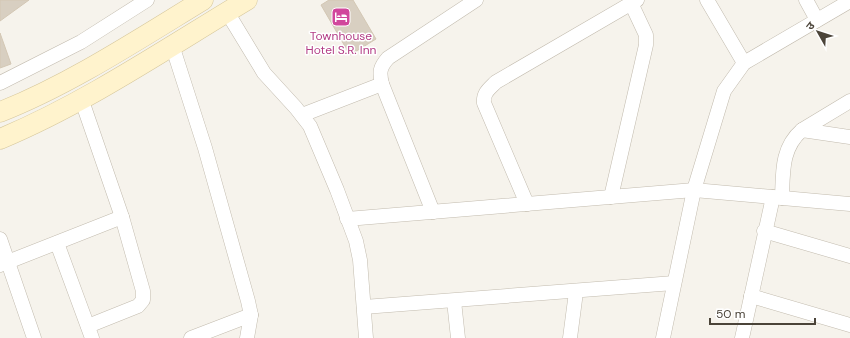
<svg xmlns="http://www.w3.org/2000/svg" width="850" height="338" font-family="'DM Sans','Noto Sans Devanagari',sans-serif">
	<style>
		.building { fill: #d8cfc1; stroke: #d3c7b4 }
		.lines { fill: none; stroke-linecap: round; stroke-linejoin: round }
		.street-casing { stroke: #c2bbae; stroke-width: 15 }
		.secondary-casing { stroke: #d6c79b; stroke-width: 21 }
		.street { stroke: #fff; stroke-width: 14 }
		.secondary { stroke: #fff3cd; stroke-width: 20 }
		.labels { text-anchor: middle; stroke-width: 3; stroke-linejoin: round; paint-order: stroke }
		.hotel-label { font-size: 12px; fill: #b23c85; stroke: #fff }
	</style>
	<rect width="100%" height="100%" fill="#f6f3ec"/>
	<g class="building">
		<path d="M0,0H29L0,21Z"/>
		<path d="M329,0H353L376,39L350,55L321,5Z"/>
		<path d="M0,33L11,64L0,68Z"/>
	</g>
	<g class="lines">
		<defs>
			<g id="street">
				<path d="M707,0L744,63"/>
				<path d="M806,0L817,20"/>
				<path d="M227,12L264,73L296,108L310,126L337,190L356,241L360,260L366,338"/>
				<path d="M172,45L205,148L248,301L251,315L247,338"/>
				<path d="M0,83L81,42L147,0"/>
				<path d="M850,101L802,130L850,137"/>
				<path d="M302,115L382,84"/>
				<path d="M611,197L646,45V35L631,3"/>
				<path d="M782,198C783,173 781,148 802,130"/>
				<path d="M527,204L484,103C483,93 489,89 496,82L637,0"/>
				<path d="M433,212L382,84C379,72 380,67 388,58L476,0"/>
				<path d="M347,219L694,190L850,204"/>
				<path d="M764,231L850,256"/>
				<path d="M0,239L34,338"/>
				<path d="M57,243L92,338"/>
				<path d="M0,265L122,217L81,98"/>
				<path d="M751,296L850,325"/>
				<path d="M454,301L458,338"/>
				<path d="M364,307L674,283"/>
				<path d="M88,326L138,306L143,300V291L122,217"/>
				<path d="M191,338L251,315"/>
				<path d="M570,338L576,292"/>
				<path d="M663,338L694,190L724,91L744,63L850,1"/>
				<path d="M742,338L773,197"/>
			</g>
			<g id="secondary">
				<path d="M0,112C69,85 139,39 203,0"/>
				<path d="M0,139C86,103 167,48 247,0"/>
			</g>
		</defs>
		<use href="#street" class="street-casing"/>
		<use href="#secondary" class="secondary-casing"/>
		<use href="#street" class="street"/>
		<use href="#secondary" class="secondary"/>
	</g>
	<defs>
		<symbol id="hotel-square" viewBox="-11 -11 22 22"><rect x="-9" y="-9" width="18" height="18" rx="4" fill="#d1479c" stroke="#fff"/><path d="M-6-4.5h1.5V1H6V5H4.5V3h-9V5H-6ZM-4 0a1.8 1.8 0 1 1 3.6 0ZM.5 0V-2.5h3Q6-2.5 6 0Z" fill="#fff"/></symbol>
	</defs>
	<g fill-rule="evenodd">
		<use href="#hotel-square" x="330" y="6" width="22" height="22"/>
	</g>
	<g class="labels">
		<g class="hotel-label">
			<text x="341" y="40">Townhouse<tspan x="341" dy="14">Hotel S.R. Inn</tspan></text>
		</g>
	</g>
	<g transform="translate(818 32) rotate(309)" stroke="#ffffff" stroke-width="3" paint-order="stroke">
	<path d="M0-3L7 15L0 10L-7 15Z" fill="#4b4439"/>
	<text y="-6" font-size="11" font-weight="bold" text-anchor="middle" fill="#4b4439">उ</text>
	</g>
	<path d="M710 318v6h105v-6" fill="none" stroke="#4b4439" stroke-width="2"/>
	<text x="716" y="318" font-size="12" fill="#4b4439" stroke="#ffffff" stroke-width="3" paint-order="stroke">50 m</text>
</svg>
